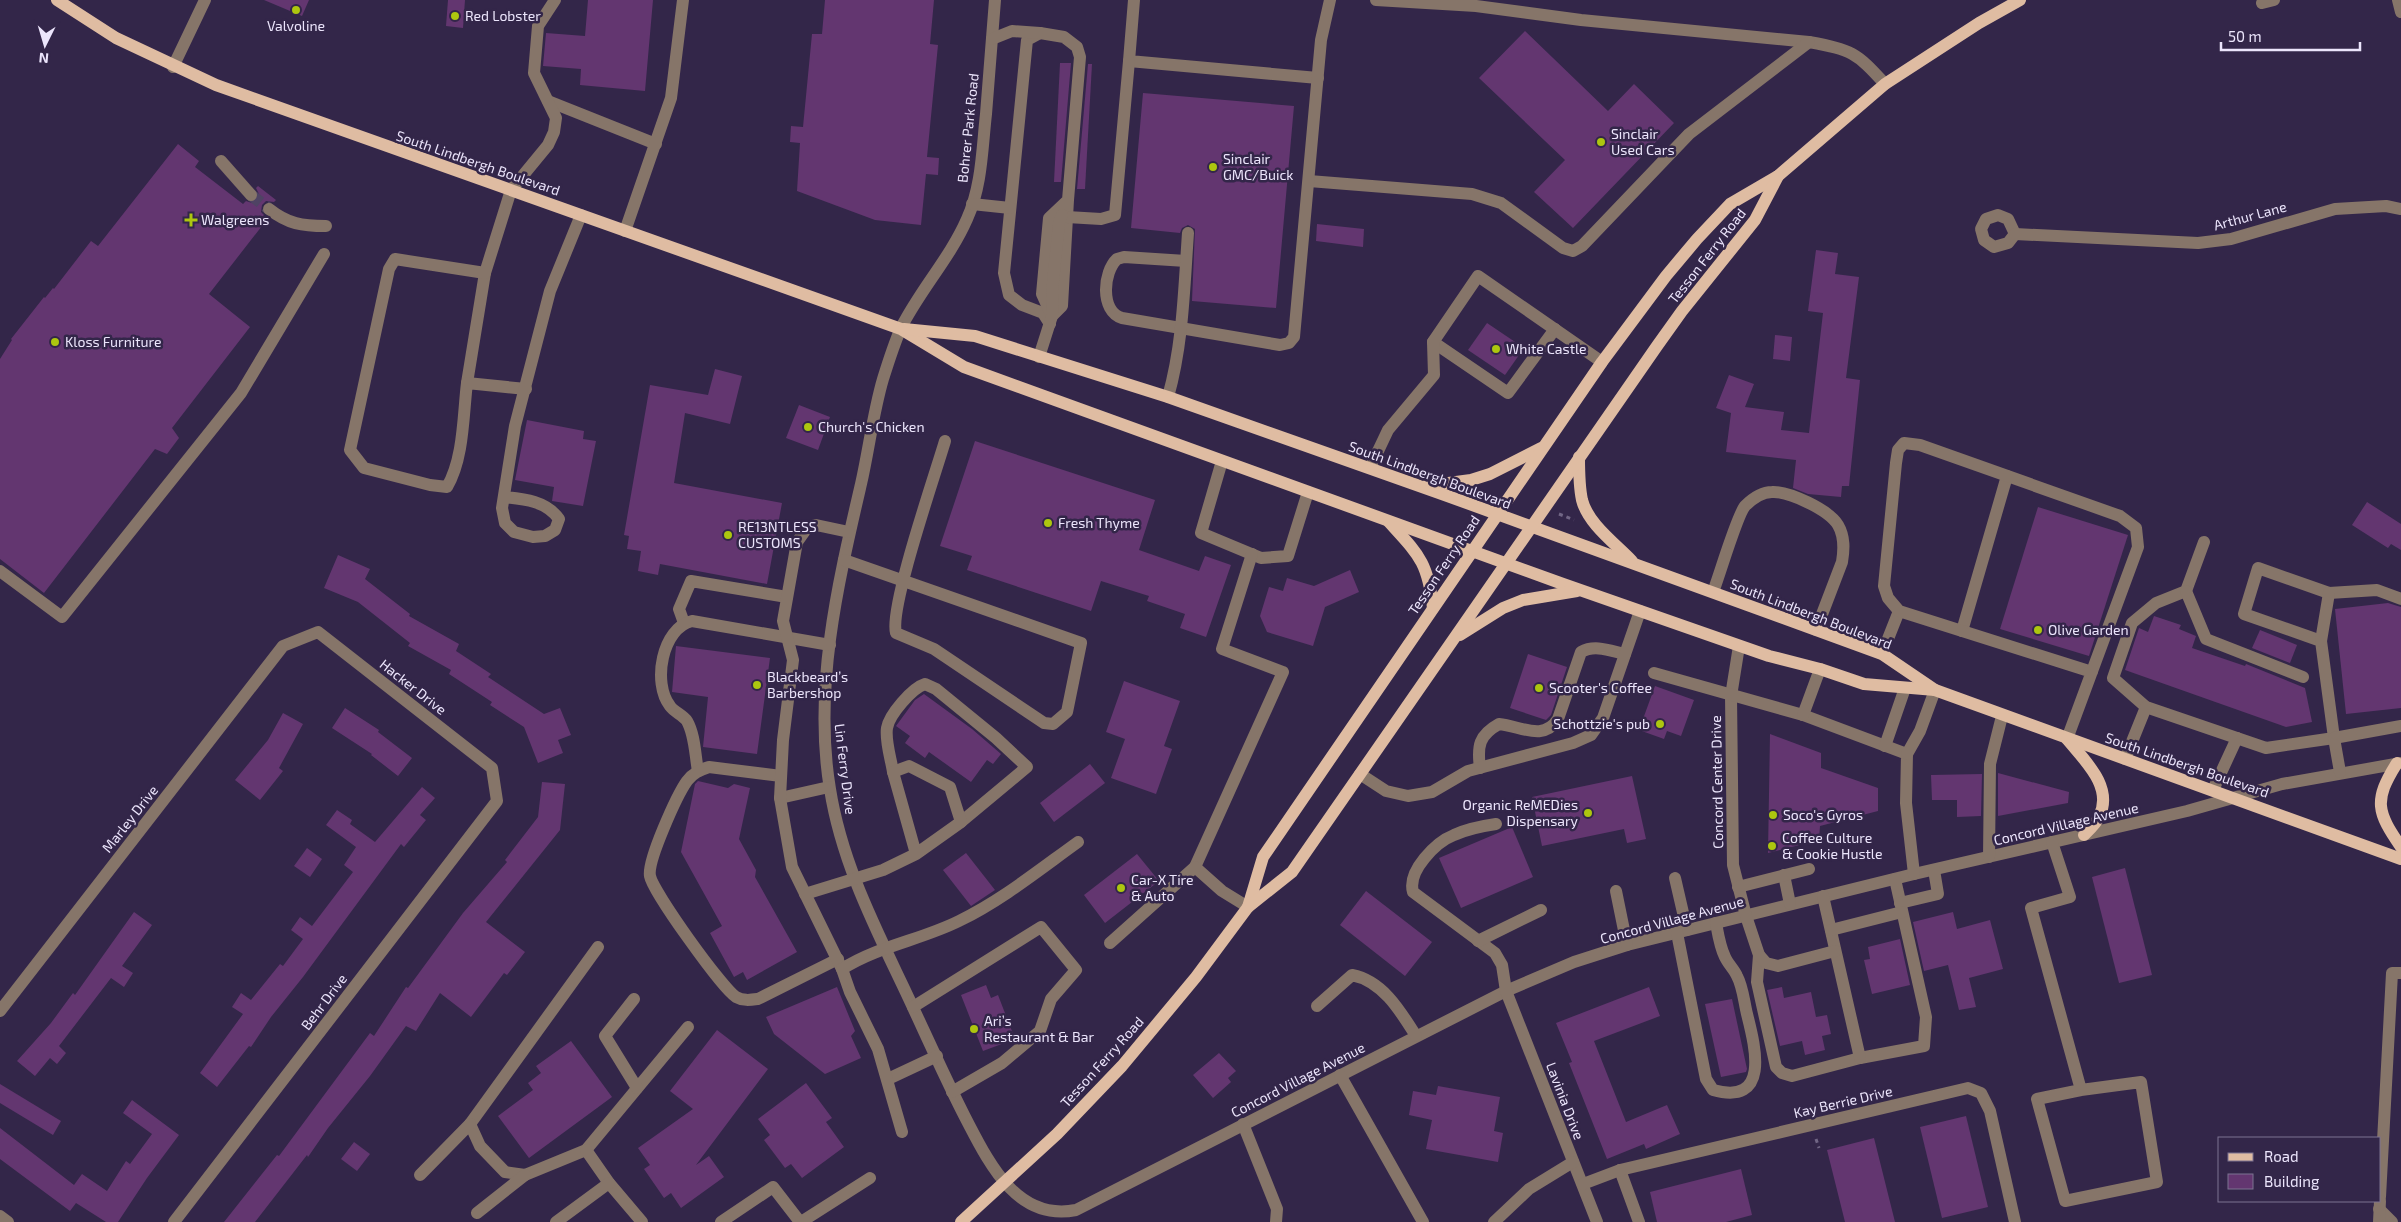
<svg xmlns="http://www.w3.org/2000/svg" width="2401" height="1222" font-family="'Exo 2',sans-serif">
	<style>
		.building { fill: #633670 }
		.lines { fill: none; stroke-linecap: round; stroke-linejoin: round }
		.minor-tunnel { stroke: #4f4364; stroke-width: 12; stroke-dasharray: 12 6; stroke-linecap: butt }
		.path { stroke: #716685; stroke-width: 3; stroke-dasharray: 4 4; stroke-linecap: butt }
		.minor { stroke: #867569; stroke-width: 12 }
		.major { stroke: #dfbca2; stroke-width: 12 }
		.poi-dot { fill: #adc60f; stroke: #332649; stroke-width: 2 }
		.labels { text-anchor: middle; stroke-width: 5; stroke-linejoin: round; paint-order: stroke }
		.poi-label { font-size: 14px; fill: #ece5fc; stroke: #332649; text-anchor: start }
		.street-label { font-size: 14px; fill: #ece5fc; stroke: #332649 }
	</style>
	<rect width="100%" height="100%" fill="#332649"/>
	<g class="building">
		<path d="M264,0H309L302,16Z"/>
		<path d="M448,0H465L463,28L446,26Z"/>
		<path d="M588,0H653L645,91L580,85L581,69L543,66L546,33L585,36Z"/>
		<path d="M825,0H934L930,44L938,45L927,157L939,158L938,175L926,174L921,225L875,220L797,191L800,143L790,142L791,126L803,127L812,34H822Z"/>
		<path d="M1525,31L1608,111L1634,84L1674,123L1573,228L1534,192L1565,160L1479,78Z"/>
		<path d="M1060,63H1071L1061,182H1054Z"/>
		<path d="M1088,64H1092L1085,189H1077Z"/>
		<path d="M1143,93L1294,106L1276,308L1192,301L1195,229L1188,225L1182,228L1180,233L1131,228Z"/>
		<path d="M178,144L199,161L195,167L243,204L246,201L252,203L257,201L259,194L256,188L258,186L276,200L274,202L266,201L262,205L261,212L264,215L262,218L265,222L209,294L250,327L172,428L179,438L167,454L155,449L44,593L0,559V359L12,340L11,339L44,297L45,298L53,288L54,289L91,241L98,246Z"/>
		<path d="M1317,224L1364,229L1363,247L1316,241Z"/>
		<path d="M1816,250L1838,253L1835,274L1859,277L1846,378L1860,380L1849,486H1842L1841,497L1808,494L1793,488L1796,460L1726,452L1731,413L1716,408L1729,375L1754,384L1745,407L1784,412L1781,430L1809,433L1823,313L1808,311Z"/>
		<path d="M1487,323L1524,348L1505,375L1468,350Z"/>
		<path d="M1775,335L1792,337L1790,361L1773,359Z"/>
		<path d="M715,369L742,376L730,424L685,413L674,483L782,503L767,584L660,564L658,575L638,571L641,551L627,549L629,536L624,535L650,385L708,395Z"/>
		<path d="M799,405L830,417L818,450L786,438Z"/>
		<path d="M527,420L584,431L583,439L596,441L583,506L552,501L554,487L515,480Z"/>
		<path d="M975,441L1155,500L1139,550L1199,571L1205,556L1231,565L1206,637L1180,628L1185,614L1147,601L1149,596L1101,581L1091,611L967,570L972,556L940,546Z"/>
		<path d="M2367,502L2401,524V550L2391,544L2388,548L2352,525Z"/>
		<path d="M2038,507L2128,535L2089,656L2000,629Z"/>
		<path d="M338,555L370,569L365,579L410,614L409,616L459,644L456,651L491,674L488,677L544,714L560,708L571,735L558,740L563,753L538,763L524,727L490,705L492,702L449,674L451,670L408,646L410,643L358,602L324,588Z"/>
		<path d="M1350,570L1359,592L1325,607L1313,646L1267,632L1260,616L1269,587L1283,591L1287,578L1314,586Z"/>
		<path d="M2388,603L2401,607V708L2346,714L2335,609Z"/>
		<path d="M2154,616L2181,625L2179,629L2196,636L2192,648L2245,666L2246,664L2305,688L2312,722L2286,727L2125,670L2139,628L2148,632Z"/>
		<path d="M2260,630L2297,645L2290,663L2252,648Z"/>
		<path d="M676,646L770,658L757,754L703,747L708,697L672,692Z"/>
		<path d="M1528,654L1567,667L1551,715L1546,720L1510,708Z"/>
		<path d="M1124,681L1180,701L1164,746L1172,749L1156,794L1111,778L1125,739L1106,732Z"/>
		<path d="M1655,686L1694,700L1681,736L1667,731L1664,739L1639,730Z"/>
		<path d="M924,694L972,729L1001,754L993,764L987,760L971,782L929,752L925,758L905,743L910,736L896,726L915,700Z"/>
		<path d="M345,708L379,730L378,732L412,758L398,776L371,755L372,754L332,728Z"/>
		<path d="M283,713L303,724L279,768L283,771L260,800L235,780L268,740Z"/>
		<path d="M1770,734L1821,753V768L1878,788V811L1820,826L1819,840L1768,853Z"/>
		<path d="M1090,764L1105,783L1054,822L1040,803Z"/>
		<path d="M1998,773L2069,792L2068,803L1998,816Z"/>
		<path d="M1982,774L1981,816L1957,817V800H1932L1931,775Z"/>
		<path d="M1632,776L1646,839L1627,843L1624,829L1542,846L1532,797Z"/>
		<path d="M698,781L728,788L734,784L750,788L739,839L756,870L755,877L797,952L747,980L743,972L734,977L710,933L722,926L681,852L695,784Z"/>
		<path d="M542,782L565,784L560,830L486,922L525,952L507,975L504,973L471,1017L440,993L416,1031L406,1026L370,1076L328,1128L308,1157L307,1155L255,1222H224L277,1155L279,1156L370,1033L374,1036L406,987L408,988L463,913L507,862L505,860L538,817Z"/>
		<path d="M422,787L435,798L420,815L426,820L404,847L401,844L303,977L271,1017L251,1047L249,1046L217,1087L200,1073L243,1014L232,1007L241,993L251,1000L280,964L283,966L303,939L291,930L300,917L312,926L353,872L344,865L356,847L326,825L337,810L352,820L350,824L375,842Z"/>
		<path d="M1512,827L1533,877L1461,908L1439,858Z"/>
		<path d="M307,848L322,859L310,877L294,866Z"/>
		<path d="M966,853L995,890L971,906L943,870Z"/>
		<path d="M1137,854L1159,881L1105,923L1084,895Z"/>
		<path d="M2125,868L2152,975L2119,983L2092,877Z"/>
		<path d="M1366,891L1432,942L1405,976L1340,925Z"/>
		<path d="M134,912L152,925L122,966L133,973L124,987L111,978L59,1046L66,1053L57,1064L50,1058L35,1076L17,1061L51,1023L73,993L75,995Z"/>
		<path d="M1953,912L1957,929L1990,920L2003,969L1969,978L1976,1007L1959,1010L1948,965L1924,971L1913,922Z"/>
		<path d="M1900,939L1910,985L1872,994L1864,960L1870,959L1868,947Z"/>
		<path d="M986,985L991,998L998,995L1015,1039L983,1051L961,995Z"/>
		<path d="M837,987L855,1031L851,1036L861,1058L825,1074L774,1034L766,1017Z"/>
		<path d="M1649,987L1660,1016L1594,1041L1626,1122L1667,1105L1680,1134L1646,1149L1644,1144L1607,1159L1569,1063L1572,1062L1556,1023Z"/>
		<path d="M1782,987L1784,998L1811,992L1816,1017L1827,1015L1831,1034L1822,1036L1825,1050L1805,1055L1802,1041L1780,1046L1767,990Z"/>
		<path d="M1732,999L1747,1069L1746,1072L1721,1077L1705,1004Z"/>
		<path d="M717,1030L768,1069L696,1165L709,1156L724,1177L681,1208L671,1193L664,1198L644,1169L650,1165L638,1148L693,1109L670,1091Z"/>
		<path d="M571,1041L612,1097L529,1158L498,1116L533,1090L528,1083L541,1073L536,1066Z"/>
		<path d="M1219,1053L1236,1071L1228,1078L1231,1082L1213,1098L1193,1075Z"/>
		<path d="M806,1083L832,1118L826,1122L844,1147L802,1178L791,1164L785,1168L764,1140L770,1135L758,1119Z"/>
		<path d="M0,1084L61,1121L53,1135L0,1103Z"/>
		<path d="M1438,1086L1500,1097L1494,1131L1503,1133L1498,1162L1426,1149L1432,1120L1409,1115L1413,1091L1436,1095Z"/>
		<path d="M132,1100L179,1135L147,1178L118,1222H106L76,1203L70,1211L0,1159V1128L74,1185L82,1174L107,1191L126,1161L130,1164L152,1134L123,1113Z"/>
		<path d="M1966,1116L1988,1207L1942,1218L1920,1127Z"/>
		<path d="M1874,1138L1895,1222H1845L1827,1150Z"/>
		<path d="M354,1142L370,1154L357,1171L341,1159Z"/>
		<path d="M1741,1169L1752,1215L1726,1222H1657L1650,1192Z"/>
	</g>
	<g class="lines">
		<path class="minor-tunnel" d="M251,195L269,209"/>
		<g class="path">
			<path d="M1559,514L1574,520"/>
			<path d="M1816,1139L1819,1148"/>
		</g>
		<g class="minor">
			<path d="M995,0C992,38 989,76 986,114C982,149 982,186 967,219C950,258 920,290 901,328C894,344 888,363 883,379C873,413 869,449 861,484C838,583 813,688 830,789C841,859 872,921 902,984C923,1028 943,1074 965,1117C988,1161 1016,1222 1076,1210L1506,991L1574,962L1627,945L1914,874L2187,811L2282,784L2401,763"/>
			<path d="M1134,0L1129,61L1318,78"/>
			<path d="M1376,0L1476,6L1581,20L1809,42C1852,50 1856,52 1885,84"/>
			<path d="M2398,0L2401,12"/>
			<path d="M2262,3L2274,0"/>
			<path d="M1040,33L1027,40L1004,273L1009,295L1022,305L1043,313L1050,324"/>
			<path d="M992,39L1012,31L1040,33L1064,37L1077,47L1080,57L1068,200L1062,306L1052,316L1042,294L1049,218L1068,200"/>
			<path d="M173,67L205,0"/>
			<path d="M548,101L656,144"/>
			<path d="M221,161L251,195"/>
			<path d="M1309,181L1472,194L1501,203L1563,248L1573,251L1582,246L1689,134L1809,42"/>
			<path d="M972,204L1010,208"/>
			<path d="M269,209C288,224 302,226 326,226"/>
			<path d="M1998,215L2008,219L2015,234L2008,243L1994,247L1984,240L1981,229L1986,219Z"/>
			<path d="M1067,217L1101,219L1115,215L1129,61"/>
			<path d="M625,231L671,98L683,0"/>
			<path d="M2015,234L2198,243L2231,239L2335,209L2386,206L2401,209"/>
			<path d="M1186,261L1124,257L1117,259C1103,272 1100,311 1122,318L1280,345L1289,343L1294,337L1321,40L1330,0"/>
			<path d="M1433,342L1508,393L1555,329"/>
			<path d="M1039,357L1052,316L1053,282L1059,223L1062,215"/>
			<path d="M467,383L485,273"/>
			<path d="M526,389L467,383C463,415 464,458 447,487L430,485L364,468L350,450L389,269L395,259L485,273L511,190L548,145L554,132L556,118L534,73L538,26L555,0"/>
			<path d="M1168,397C1183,344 1184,289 1188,233"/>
			<path d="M1222,461L1201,533L1261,558L1288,556L1308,492"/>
			<path d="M1370,468L1388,430L1434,375L1433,342L1478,276L1602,362"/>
			<path d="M504,497C525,499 546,501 559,519L555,530L545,536L533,537L514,532L505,523L502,508L515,426L550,291L581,215"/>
			<path d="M2204,542L2186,591L2156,603L2132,623L2113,678L2146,707L2266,748L2334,738L2321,641L2244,614L2258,568L2329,593L2377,590L2401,599"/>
			<path d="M844,560L904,581L1081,643L1067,712L1053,724L1044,723L934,649L896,633C889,608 935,475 945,441"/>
			<path d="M0,571L62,617L241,393L324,254"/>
			<path d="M2186,591L2206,639L2303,677"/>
			<path d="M1713,592C1719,577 1737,515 1745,506C1752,499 1761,492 1772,492C1789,491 1829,510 1838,525C1845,537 1844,550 1842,562L1816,630"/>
			<path d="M684,623L679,609L691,581L787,597"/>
			<path d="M1962,631L2007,476"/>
			<path d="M2321,641L2329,593"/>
			<path d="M1739,646L1731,696L1733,865L1746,916L1759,955L1757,982L1776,1067L1782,1073L1792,1076L1860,1058L1924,1046L1926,1017L1895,879"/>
			<path d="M1882,654L1899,611"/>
			<path d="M1654,673L1803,715L1907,754L1906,803L1914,874"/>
			<path d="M1803,715L1820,669"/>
			<path d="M2067,739L2138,547L2136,528L2120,516L1920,445L1904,443L1898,450L1896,463L1884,586L1888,598L1899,611L2092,672"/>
			<path d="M1885,746L1905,688"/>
			<path d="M1907,754L1920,731L1935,690"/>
			<path d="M2125,759L2146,707"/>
			<path d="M1480,768C1477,746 1479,735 1499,724C1521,726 1543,742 1558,719L1581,652C1595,644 1611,651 1625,654"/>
			<path d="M698,771C695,755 695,735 687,721C683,715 674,712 670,706C652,683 662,628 692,621L830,645"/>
			<path d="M893,772C891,759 885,741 887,728C889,715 912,688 925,684L936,689L996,738L1027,767L961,822"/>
			<path d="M2340,772L2334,738L2401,726"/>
			<path d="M1360,774L1386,791L1408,796L1432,792L1468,771L1573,743L1591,735L1603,718L1640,611"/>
			<path d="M781,776L709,767C700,770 693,773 687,781C677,795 647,861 650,876C653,892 722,988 736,997C743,1001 750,1000 758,999L838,959"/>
			<path d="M2213,790L2237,738"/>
			<path d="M780,798L829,787"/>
			<path d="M1496,824C1482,826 1467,829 1454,835C1436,842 1407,871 1413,892L1495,953L1502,965L1506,991L1597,1222"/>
			<path d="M2052,842L2070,897L2031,908L2081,1090L2037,1099L2065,1201L2157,1182L2141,1082L2081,1090"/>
			<path d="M1989,857L1990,764L2002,716"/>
			<path d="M1784,875L1790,904"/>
			<path d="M1675,878L1687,930"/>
			<path d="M1738,887L1809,869"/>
			<path d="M1616,891L1627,945"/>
			<path d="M805,894L883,870L916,854L961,822L950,787L909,766L893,772L916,854"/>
			<path d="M1823,896L1860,1058"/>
			<path d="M1900,903L1938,894L1934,870"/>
			<path d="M1248,907L1222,891L1195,867L1283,672L1222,649L1252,554"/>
			<path d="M1831,930L1902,912"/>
			<path d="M1677,933L1706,1079L1713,1090C1771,1106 1755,1046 1747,1014C1744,1002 1743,987 1737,976C1734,969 1728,964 1725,957C1720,947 1718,934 1716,923"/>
			<path d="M1478,941L1541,910"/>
			<path d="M1110,943L1195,867"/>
			<path d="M598,947L470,1124L480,1146L505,1172L525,1175L586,1150L688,1027"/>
			<path d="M1759,955L1766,963L1778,966L1835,951"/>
			<path d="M842,969L792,867L780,798L783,740L793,660L783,621L797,542L807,528L816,525L849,532"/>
			<path d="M634,999L605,1036L637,1088"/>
			<path d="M1317,1006L1352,975C1383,981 1401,1012 1416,1036"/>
			<path d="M913,1007L1041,927L1076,970L1051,999L1040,1031L1002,1063L952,1092"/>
			<path d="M0,1011L283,646L318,632L492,768L497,801L174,1222"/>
			<path d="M1340,1075L1423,1222"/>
			<path d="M888,1079L937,1056"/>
			<path d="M1243,1124L1277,1209L1276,1222"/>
			<path d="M902,1132L878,1049L850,992L842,969C878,946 921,940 959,921C1002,900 1039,870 1078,842"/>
			<path d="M586,1150L609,1183L642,1222"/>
			<path d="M1620,1170L1639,1222"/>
			<path d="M420,1175L470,1124"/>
			<path d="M1583,1184L1620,1170L1968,1088L1981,1093L1990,1111L2015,1222"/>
			<path d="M2380,1197L2392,973H2401"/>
			<path d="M2379,1209L2392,1222"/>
			<path d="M477,1213L525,1175"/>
			<path d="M0,1216L8,1222"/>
			<path d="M556,1222L609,1183"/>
			<path d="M721,1222L773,1187L800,1222"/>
			<path d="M801,1222L870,1178"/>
			<path d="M1494,1222L1529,1189L1573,1162"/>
			<path d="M2379,1222L2380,1201"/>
		</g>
		<g class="major">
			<path d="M57,0L116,38L216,85L901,329L964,367L1563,584L1769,656L1820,669L1864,684L1935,690"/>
			<path d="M904,329L975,336L1168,397L1442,494L1882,654L1935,690L2401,859"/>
			<path d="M1579,457C1579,472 1579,486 1582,500C1588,524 1616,544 1632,561"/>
			<path d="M1426,486L1471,480L1490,474L1541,448"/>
			<path d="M1389,522C1419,555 1428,562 1433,608"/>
			<path d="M1460,635L1503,608L1523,600L1577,591"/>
			<path d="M2067,739C2085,761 2114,787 2099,817C2096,824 2089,830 2084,835"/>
			<path d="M2397,763C2373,801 2377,812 2401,847"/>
			<path d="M1248,907L1263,857L1602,362L1666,276L1697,239L1730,204L1778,176L1885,84L1979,23L2020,0"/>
			<path d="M961,1222L1057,1134L1122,1066L1196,977L1248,907L1292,872L1657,346L1682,311L1755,220L1778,176"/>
		</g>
	</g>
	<g class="poi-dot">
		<circle cx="296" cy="10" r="5"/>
		<circle cx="455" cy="16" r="5"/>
		<circle cx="1601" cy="142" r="5"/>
		<circle cx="1213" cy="167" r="5"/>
		<path d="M188.5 212.5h5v5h5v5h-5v5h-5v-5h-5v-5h5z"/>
		<circle cx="55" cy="342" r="5"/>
		<circle cx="1496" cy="349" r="5"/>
		<circle cx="808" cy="427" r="5"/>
		<circle cx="1048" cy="523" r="5"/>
		<circle cx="728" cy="535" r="5"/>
		<circle cx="2038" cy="630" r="5"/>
		<circle cx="757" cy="685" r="5"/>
		<circle cx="1539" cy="688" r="5"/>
		<circle cx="1660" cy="724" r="5"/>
		<circle cx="1588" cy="813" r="5"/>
		<circle cx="1773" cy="815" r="5"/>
		<circle cx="1772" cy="846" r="5"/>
		<circle cx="1121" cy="888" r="5"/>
		<circle cx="974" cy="1029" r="5"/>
	</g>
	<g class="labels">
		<g class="poi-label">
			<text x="465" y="21">Red Lobster</text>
			<text x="296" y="31" text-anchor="middle">Valvoline</text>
			<text x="1611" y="139">Sinclair<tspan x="1611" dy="16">Used Cars</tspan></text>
			<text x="1223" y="164">Sinclair<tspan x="1223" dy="16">GMC/Buick</tspan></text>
			<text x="201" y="225">Walgreens</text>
			<text x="65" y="347">Kloss Furniture</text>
			<text x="1506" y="354">White Castle</text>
			<text x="818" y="432">Church's Chicken</text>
			<text x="1058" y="528">Fresh Thyme</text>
			<text x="738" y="532">RE13NTLESS<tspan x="738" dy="16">CUSTOMS</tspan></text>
			<text x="2048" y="635">Olive Garden</text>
			<text x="767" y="682">Blackbeard’s<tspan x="767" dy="16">Barbershop</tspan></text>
			<text x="1549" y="693">Scooter's Coffee</text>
			<text x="1650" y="729" text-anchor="end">Schottzie's pub</text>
			<text x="1578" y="810" text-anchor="end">Organic ReMEDies<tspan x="1578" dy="16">Dispensary</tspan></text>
			<text x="1783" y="820">Soco's Gyros</text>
			<text x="1782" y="843">Coffee Culture<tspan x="1782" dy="16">&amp; Cookie Hustle</tspan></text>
			<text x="1131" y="885">Car-X Tire<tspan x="1131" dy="16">&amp; Auto</tspan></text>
			<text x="984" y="1026">Ari’s<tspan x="984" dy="16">Restaurant &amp; Bar</tspan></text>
		</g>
		<g class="street-label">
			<text transform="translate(968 128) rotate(-84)" y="5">Bohrer Park Road</text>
			<text transform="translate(478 163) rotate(19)" y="5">South Lindbergh Boulevard</text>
			<text transform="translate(2250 216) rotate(-15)" y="5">Arthur Lane</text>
			<text transform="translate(1707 256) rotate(-52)" y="5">Tesson Ferry Road</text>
			<text transform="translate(1430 475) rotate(20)" y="5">South Lindbergh Boulevard</text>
			<text transform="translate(1444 565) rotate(-56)" y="5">Tesson Ferry Road</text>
			<text transform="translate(1811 614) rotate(21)" y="5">South Lindbergh Boulevard</text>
			<text transform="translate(413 687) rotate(38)" y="5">Hacker Drive</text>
			<text transform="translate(2187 765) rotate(19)" y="5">South Lindbergh Boulevard</text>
			<text transform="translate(845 769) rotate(83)" y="5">Lin Ferry Drive</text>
			<text transform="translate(1717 782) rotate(-91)" y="5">Concord Center Drive</text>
			<text transform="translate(130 819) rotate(-52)" y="5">Marley Drive</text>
			<text transform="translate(2066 824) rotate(-13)" y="5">Concord Village Avenue</text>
			<text transform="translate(1672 920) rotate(-15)" y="5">Concord Village Avenue</text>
			<text transform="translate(324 1002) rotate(-53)" y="5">Behr Drive</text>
			<text transform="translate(1102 1062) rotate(-48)" y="5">Tesson Ferry Road</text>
			<text transform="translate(1298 1080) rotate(-27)" y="5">Concord Village Avenue</text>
			<text transform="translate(1565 1101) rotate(69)" y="5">Lavinia Drive</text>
			<text transform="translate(1843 1102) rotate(-13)" y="5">Kay Berrie Drive</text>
		</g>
	</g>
	<rect x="2218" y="1137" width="162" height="65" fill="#332649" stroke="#7d7291"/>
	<rect x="2228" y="1153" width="25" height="8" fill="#dfbca2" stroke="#7d7291"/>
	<text x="2264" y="1162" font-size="15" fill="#ece5fc">Road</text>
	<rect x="2228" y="1174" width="25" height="15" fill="#633670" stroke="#7d7291"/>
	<text x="2264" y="1187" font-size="15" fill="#ece5fc">Building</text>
	<g transform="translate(45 45) rotate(185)" stroke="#332649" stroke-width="4" paint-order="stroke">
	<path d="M0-4L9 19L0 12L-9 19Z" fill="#ece5fc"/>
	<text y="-8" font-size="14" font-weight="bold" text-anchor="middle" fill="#ece5fc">N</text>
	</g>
	<path d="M2221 42v8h139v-8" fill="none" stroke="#ece5fc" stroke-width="2.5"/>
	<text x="2228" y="42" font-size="15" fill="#ece5fc" stroke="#332649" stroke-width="4" paint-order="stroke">50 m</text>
</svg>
